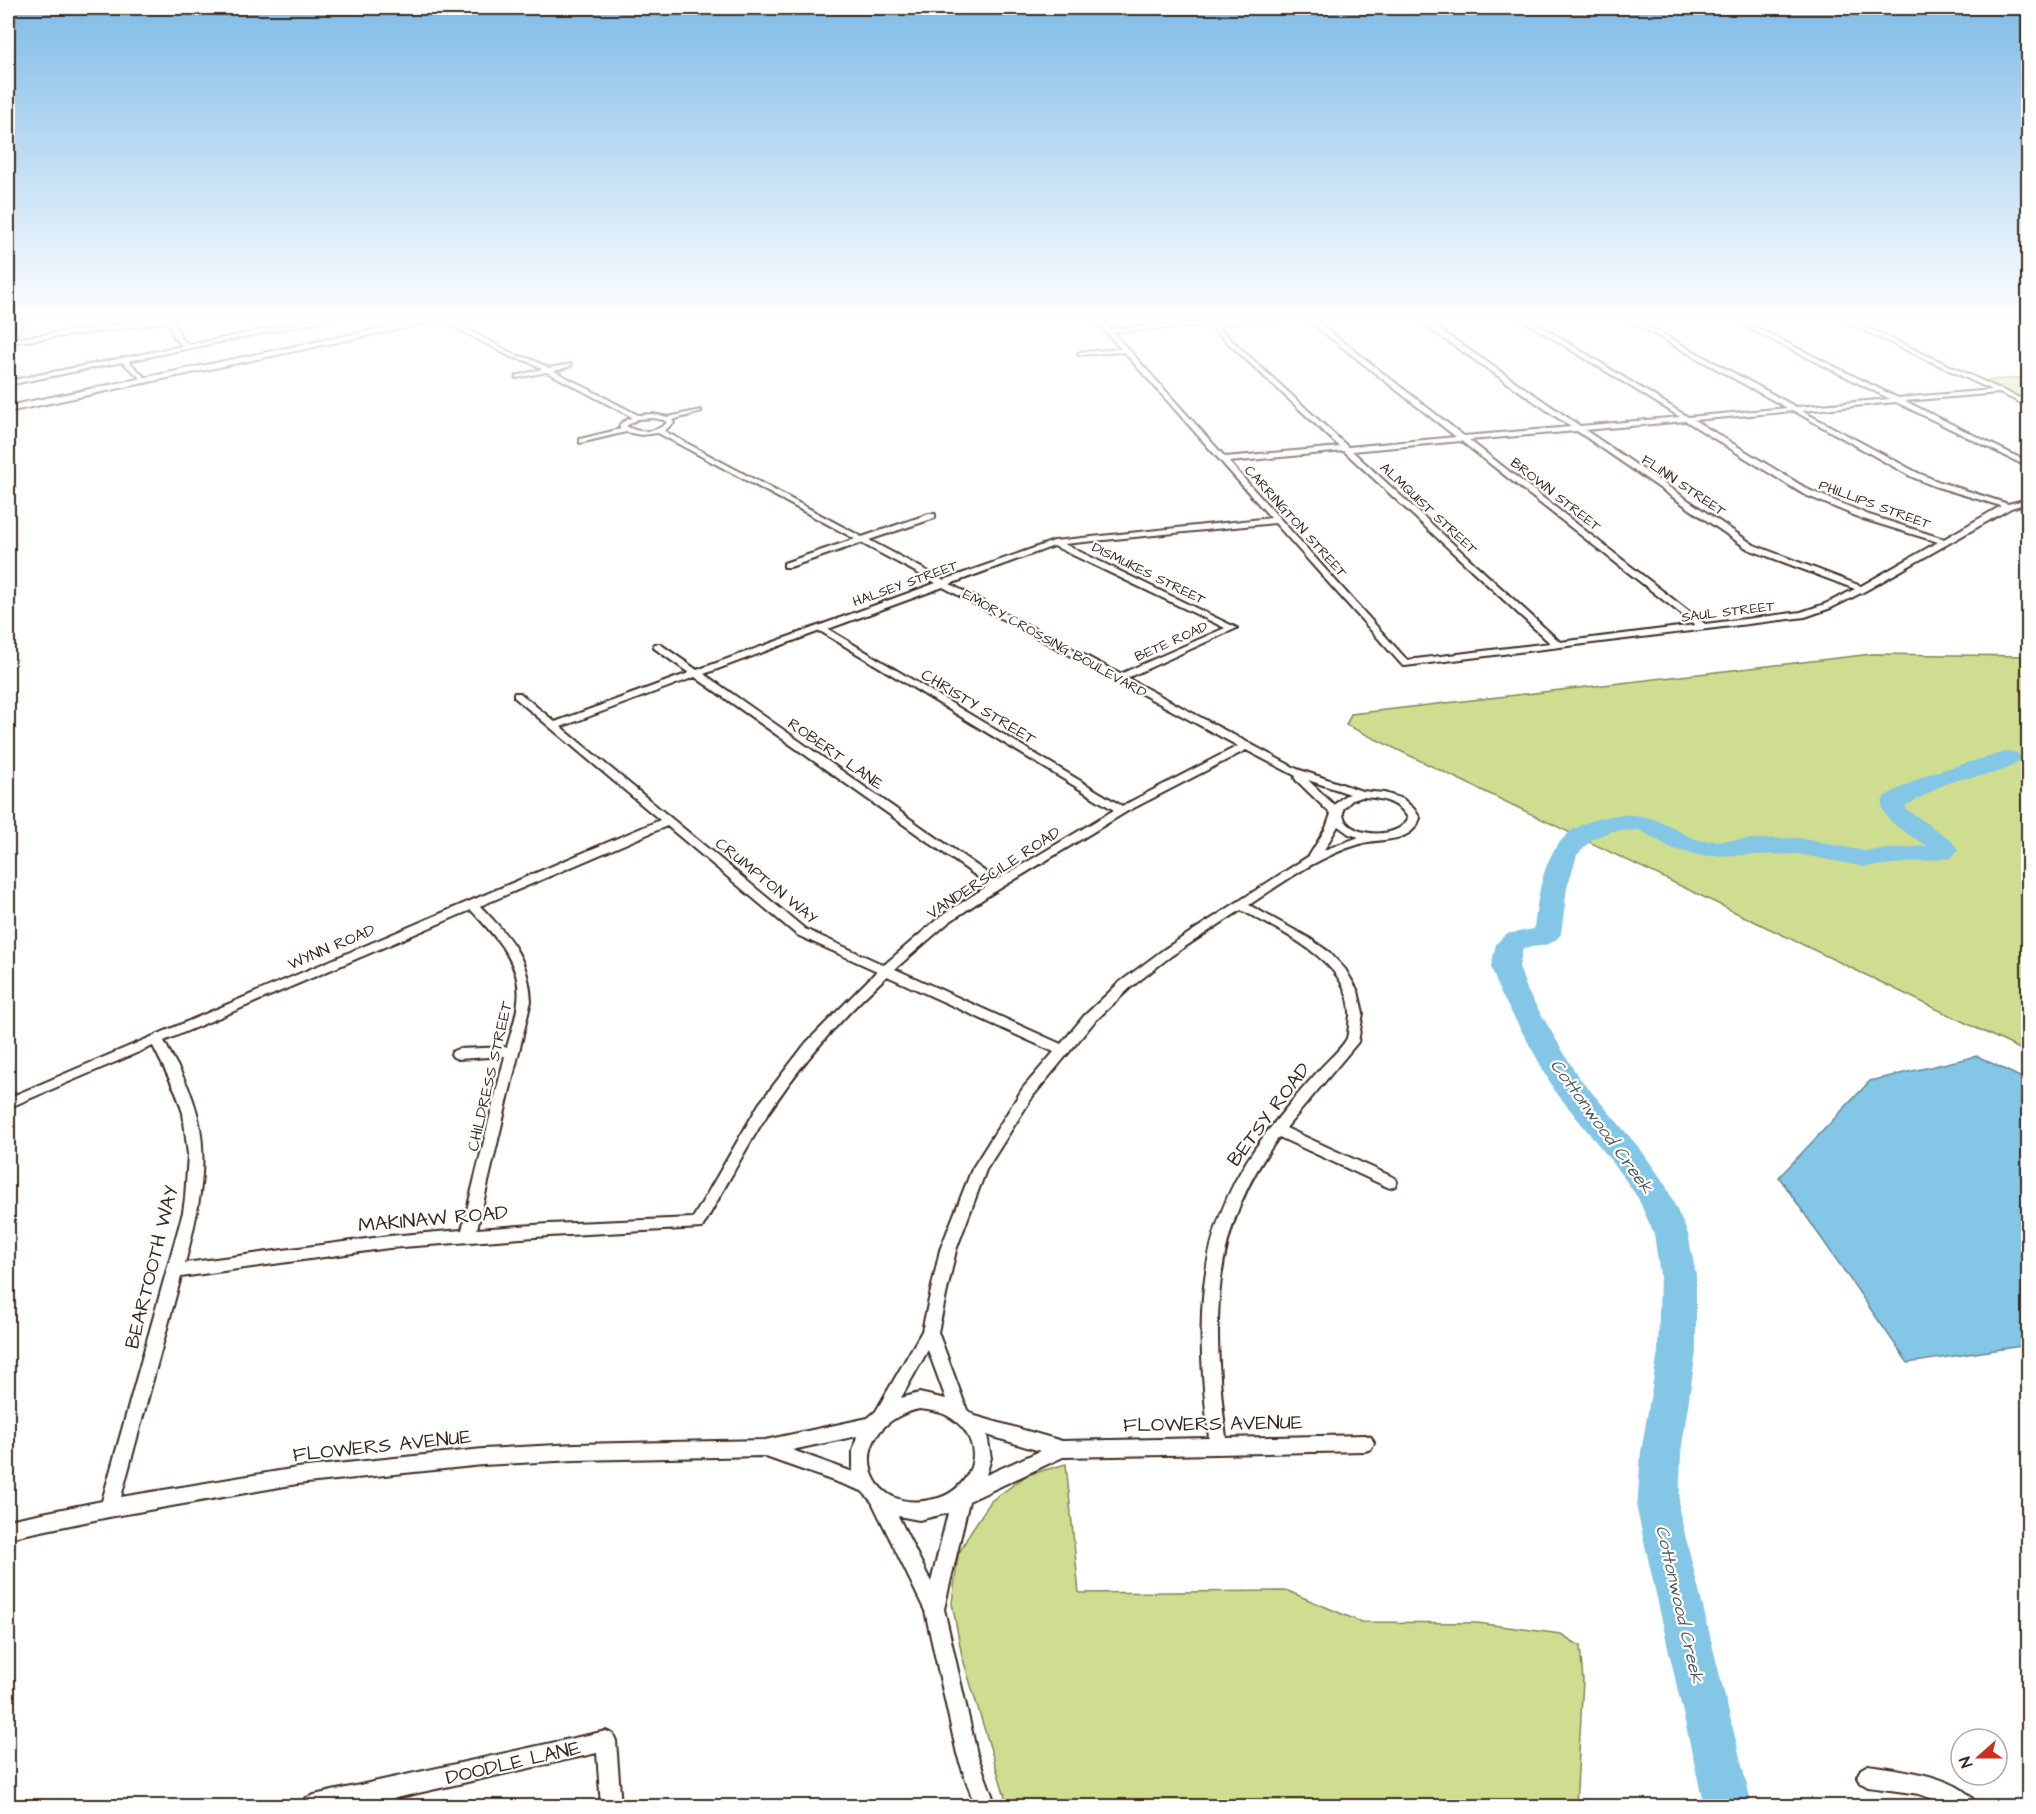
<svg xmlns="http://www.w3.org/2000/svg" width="2036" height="1814" font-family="'Architects Daughter',sans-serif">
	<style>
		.green { fill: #cfdd91; stroke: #858458; stroke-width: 1.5 }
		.water { fill: #84c6e5; stroke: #678895; stroke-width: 1.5 }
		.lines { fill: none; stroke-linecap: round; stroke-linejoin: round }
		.river { fill: #84c6e5; fill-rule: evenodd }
		.minor-casing { stroke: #3b2a1e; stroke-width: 4 }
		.secondary-casing { stroke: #3b2a1e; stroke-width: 4 }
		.minor { fill: #fff; fill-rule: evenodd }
		.secondary { fill: #fff; fill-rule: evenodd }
		.labels { text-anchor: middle; stroke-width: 4.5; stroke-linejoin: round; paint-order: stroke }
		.far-street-label { font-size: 14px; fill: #3b2a1e; stroke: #fff }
		.street-label { font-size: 16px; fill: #3b2a1e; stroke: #fff }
		.water-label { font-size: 18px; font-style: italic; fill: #51595a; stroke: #fff }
		.near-street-label { font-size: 20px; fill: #3b2a1e; stroke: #fff }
	</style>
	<rect width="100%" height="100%" fill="#fff"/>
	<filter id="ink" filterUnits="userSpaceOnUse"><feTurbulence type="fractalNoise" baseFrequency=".0167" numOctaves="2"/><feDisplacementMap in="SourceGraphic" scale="12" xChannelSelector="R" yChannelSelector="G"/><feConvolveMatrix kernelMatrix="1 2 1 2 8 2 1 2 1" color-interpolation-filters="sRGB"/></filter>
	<g filter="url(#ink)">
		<g class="green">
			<path d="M2028,377V396L2018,397L1981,381Z"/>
			<path d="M1872,654L2028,656V1053L1346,725L1351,714Z"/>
			<path d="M1066,1464L1079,1593L1288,1591L1361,1622L1477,1623L1561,1634L1580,1646L1583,1680L1576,1806H1008L962,1656L952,1603L958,1555L971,1531L991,1501L1027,1475Z"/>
		</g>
		<path class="water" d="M1977,1056L2028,1081V1345L1908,1363L1779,1177L1870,1081Z"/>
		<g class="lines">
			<path class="river" d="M2009,751L2017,753L2021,758C2008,776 1973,775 1954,781C1936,786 1923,798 1906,805V809L1951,840L1958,850L1951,858L1865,867L1798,854L1703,856L1673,849L1639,830L1612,831L1592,839L1577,855L1567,888L1561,934C1552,947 1538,946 1523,948L1519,967L1528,992L1577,1075L1641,1150L1665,1184L1688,1234L1696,1275V1352L1681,1452L1679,1510L1752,1806H1704L1637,1510L1641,1452L1658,1352L1660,1275L1654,1234L1638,1198L1617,1168L1555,1091L1500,992L1491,967L1496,944L1506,934L1534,929C1540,883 1545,832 1598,819C1617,814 1634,813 1653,819C1671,824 1684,837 1703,841L1798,838L1865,851L1927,846C1913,836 1871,817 1885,796L1928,774Z"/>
			<defs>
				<g id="minor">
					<path d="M22,317H28L14,339L172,317L181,338L189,345L326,317H340L128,361L148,380V382L146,383L122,362L8,385V381L183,346L175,339L168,322L11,343L8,345V339Z"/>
					<path d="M448,317H454L459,325L515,355L531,359L549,368L571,364V366L554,371L638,415L653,414L668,417L701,410V412L672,420L674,423L664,431L862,537L929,514H935V518L869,540L944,580L1054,541L1271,518L1124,352L1078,355V353L1080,352L1121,349L1093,317H1100L1110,329L1205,322L1200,317H1207L1211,322L1269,317H1302L1215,325L1348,447L1456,437L1304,317H1311L1464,436L1571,427L1413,317H1421L1580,426L1680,417L1518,317H1526L1688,417L1787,408L1623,317H1631L1796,407L1890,399L1727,317H1735L1898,398L1992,390L1835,317H1844L2028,402V406L2026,405L1999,393L1905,401L2028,462V467L1896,402L1802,411L1918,473L1940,482L2008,504L2028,499V503L2011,508L1865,591L1831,608L1805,617L1405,666L1402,665L1275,523L1064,544L1237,628L1127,678L1297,769L1362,791L1384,793L1403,799L1414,809L1420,818C1411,845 1382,837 1360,844C1319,856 1285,881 1249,905L1309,938L1329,952L1345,969L1358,991L1363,1013L1358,1042L1286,1128L1395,1178L1397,1182L1395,1186L1390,1188L1385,1186L1279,1137C1207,1233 1213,1326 1226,1438L1365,1435L1371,1437L1374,1443L1371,1449L1365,1451L1063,1457L969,1501L944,1609L977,1754L996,1806H975L957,1754L925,1611L872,1502L862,1491L763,1456L575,1460L483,1465L297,1484L109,1517L8,1538V1520L102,1501L183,1212L185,1198L188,1155L183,1113L176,1092L153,1046L8,1108V1098L660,820L514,697V693H520L555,722L689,673L654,648V644H660L697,670L936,583L861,543L790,567H784V563L855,539L658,433L641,435L626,432L580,443V439L621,429L619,427L621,423L632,417L547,372L516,378V376L542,369L527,361L511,357L455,327L450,323ZM1209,325L1340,447L1225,457L1113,332ZM1794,411L1912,477L1934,486L2001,506L1944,539L1869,515L1809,490L1694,420ZM653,418L664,420L667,423C655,433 639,434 626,426L638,419ZM1686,421L1803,494L1863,519L1938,542L1861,586L1754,545L1585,430ZM1577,431L1748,549L1855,589L1825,604L1801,612L1705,624L1469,440ZM1461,441L1695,625L1560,642L1352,451ZM1344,451L1550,643L1407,660L1229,462ZM1054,546L1225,628L1120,674L950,584ZM943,587L1238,746L1122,806L828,629ZM820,631L1114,810L997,880L704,674ZM695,677L989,885L941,916L884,965L805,929L561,727ZM1246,750L1296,776L1295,778L1296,780L1331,814L1326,828L1309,856L1163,950L1120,982L1084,1016L1061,1044L895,969L949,922L986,897L1126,812ZM1308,780L1350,794L1344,796L1334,805ZM1362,797C1380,798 1399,801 1408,818C1401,839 1352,838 1344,818C1343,817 1343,810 1343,809L1352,800ZM667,826L797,935L877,971L806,1043L759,1104L693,1218L549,1224L477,1229L531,1001C529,958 509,936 480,906ZM1338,826L1349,834L1359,837L1324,850ZM471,910C494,935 523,964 518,1001C517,1016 511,1032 507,1047L458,1049L453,1051L451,1054L453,1057L458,1059L505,1056L462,1230L389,1236L185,1263C199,1210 212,1154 193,1100C186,1079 174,1061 164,1041ZM1241,910C1280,931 1352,962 1350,1015C1349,1021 1349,1032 1347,1038C1343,1047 1327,1061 1320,1069C1297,1095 1274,1121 1254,1150C1192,1240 1197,1334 1209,1438L1062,1441L975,1416L967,1410L938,1332L956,1250L986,1170L1033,1096L1094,1022L1130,988L1171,956ZM887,976L1054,1052L1023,1088L972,1169L940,1250L922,1331L876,1411L868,1418L765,1440L575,1444L483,1449L297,1468L121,1497L181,1277L389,1248L549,1236L702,1228C724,1190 745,1149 769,1112C802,1062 843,1016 887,976ZM928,1350L946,1399L919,1393L901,1398ZM919,1409C927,1410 938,1411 946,1415C971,1428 982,1456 964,1480C955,1492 944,1498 929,1500C861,1514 844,1426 919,1409ZM987,1435L1040,1451L986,1475L991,1458ZM857,1436L853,1451V1472L792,1450ZM948,1513L931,1582L898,1516L919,1520Z"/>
					<path d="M606,1731L613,1734L616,1741L621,1806H601L597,1753L360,1806H303L306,1798L314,1795Z"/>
					<path d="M1868,1765C1896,1769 1964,1776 1977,1806H1948L1936,1800L1919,1794L1868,1787L1861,1783L1857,1776L1861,1769Z"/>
				</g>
				<path id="secondary" d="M436,317H455L8,412V406Z"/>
			</defs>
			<use href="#minor" class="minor-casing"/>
			<use href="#secondary" class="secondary-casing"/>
			<use href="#minor" class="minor"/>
			<use href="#secondary" class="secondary"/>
		</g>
	</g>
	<linearGradient id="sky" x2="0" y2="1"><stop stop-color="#80bbe7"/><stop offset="0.56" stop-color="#fff"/><stop offset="1" stop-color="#fff" stop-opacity="0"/></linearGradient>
	<rect width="2036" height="571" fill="url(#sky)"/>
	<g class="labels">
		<g class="far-street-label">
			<text transform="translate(1684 485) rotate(34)" y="5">FLINN STREET</text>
			<text transform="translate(1556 494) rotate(38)" y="5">BROWN STREET</text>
			<text transform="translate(1875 504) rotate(20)" y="5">PHILLIPS STREET</text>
			<text transform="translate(1429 508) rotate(43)" y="5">ALMQUIST STREET</text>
			<text transform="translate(1296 521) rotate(48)" y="5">CARRINGTON STREET</text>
			<text transform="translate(1149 573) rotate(26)" y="5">DISMUKES STREET</text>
			<text transform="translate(905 583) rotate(-20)" y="5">HALSEY STREET</text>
			<text transform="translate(1728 611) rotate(-7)" y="5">SAUL STREET</text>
			<text transform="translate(1171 641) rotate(-24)" y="5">BETE ROAD</text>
			<text transform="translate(1055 643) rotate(29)" y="5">EMORY CROSSING BOULEVARD</text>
		</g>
		<g class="street-label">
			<text transform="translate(979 706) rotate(31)" y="6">CHRISTY STREET</text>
			<text transform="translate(836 753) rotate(35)" y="6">ROBERT LANE</text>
			<text transform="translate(993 872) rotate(-33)" y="6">VANDERSCILE ROAD</text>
			<text transform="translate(767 880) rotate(39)" y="6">CRUMPTON WAY</text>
			<text transform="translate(331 946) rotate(-23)" y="6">WYNN ROAD</text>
			<text transform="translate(489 1076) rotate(-77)" y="6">CHILDRESS STREET</text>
		</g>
		<g class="water-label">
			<text transform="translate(1602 1126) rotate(54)" y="6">Cottonwood Creek</text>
			<text transform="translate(1680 1604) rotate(77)" y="6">Cottonwood Creek</text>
		</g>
		<g class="near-street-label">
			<text transform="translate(1268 1114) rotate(-53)" y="7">BETSY ROAD</text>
			<text transform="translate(433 1218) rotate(-5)" y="7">MAKINAW ROAD</text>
			<text transform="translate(151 1267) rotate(-76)" y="7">BEARTOOTH WAY</text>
			<text transform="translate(1213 1423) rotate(-1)" y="7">FLOWERS AVENUE</text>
			<text transform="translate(382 1445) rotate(-6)" y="7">FLOWERS AVENUE</text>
			<text transform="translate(513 1762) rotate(-13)" y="7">DOODLE LANE</text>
		</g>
	</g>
	<rect width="2036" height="1814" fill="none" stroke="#fff" stroke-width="30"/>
	<rect x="15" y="15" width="2006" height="1784" fill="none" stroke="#3b2a1e" stroke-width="2" filter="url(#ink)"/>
	<g transform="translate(1979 1757) rotate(249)"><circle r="28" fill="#ffffff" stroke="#b1aaa5" stroke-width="1.5"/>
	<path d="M0-4.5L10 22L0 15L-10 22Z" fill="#c8321e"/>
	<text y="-9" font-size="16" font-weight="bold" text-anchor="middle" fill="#3b2a1e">N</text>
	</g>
</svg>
